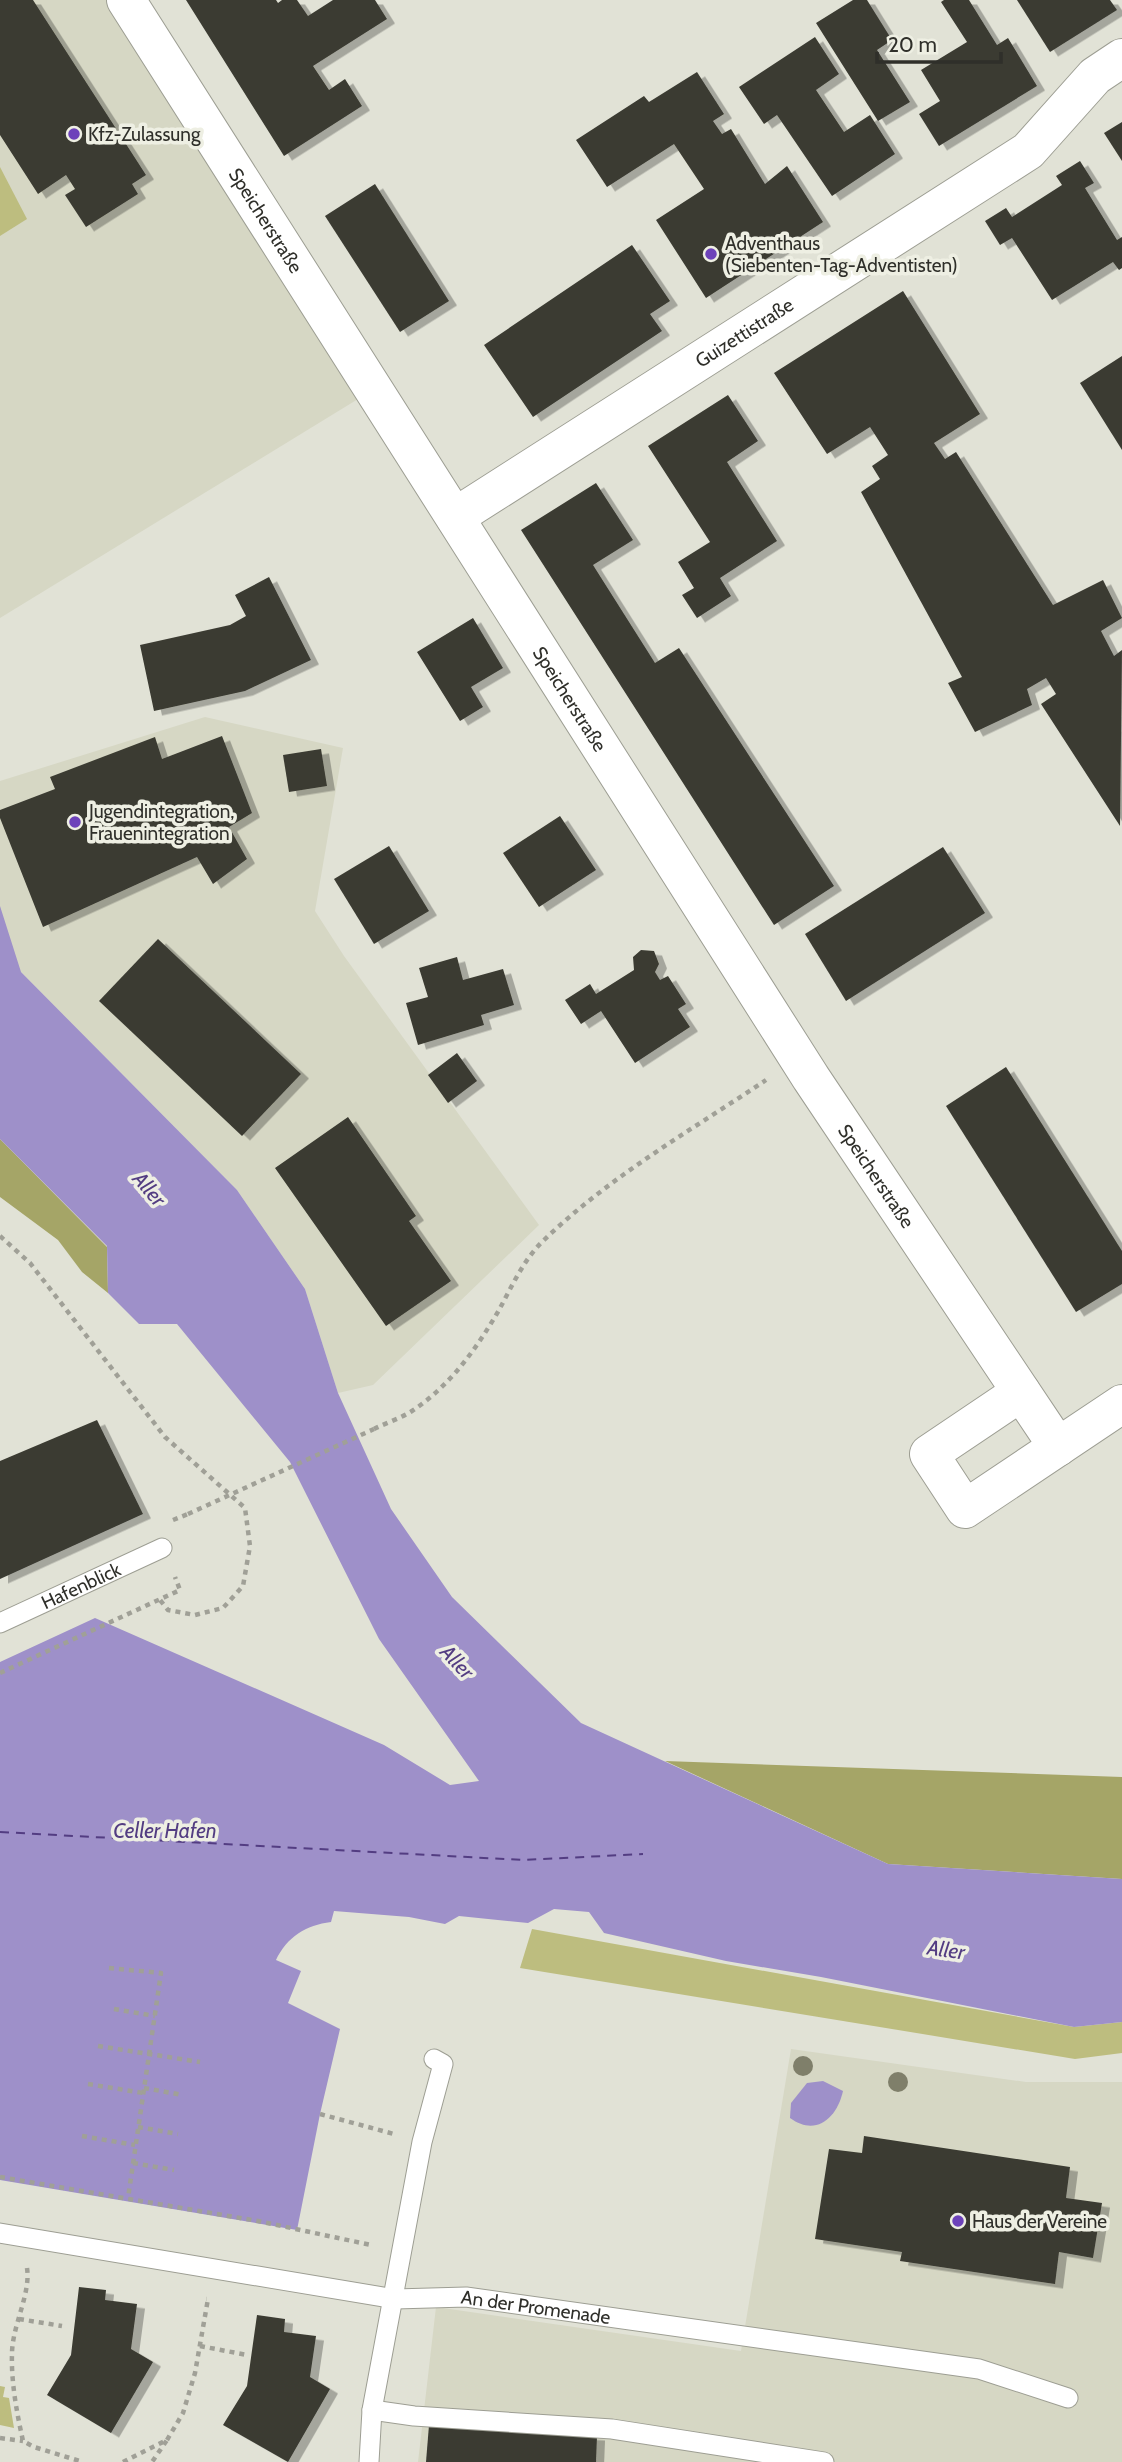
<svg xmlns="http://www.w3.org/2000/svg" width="1122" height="2462" font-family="Cabin,sans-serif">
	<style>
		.built { fill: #d6d7c4 }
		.green { fill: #bdbd7f }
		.forest { fill: #a5a567 }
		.water { fill: #9e90c9 }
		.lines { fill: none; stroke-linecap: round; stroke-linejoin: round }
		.ferry { stroke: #533d82; stroke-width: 2; stroke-dasharray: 9 7; stroke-linecap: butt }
		.building { fill: #3b3b32; filter: url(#shadow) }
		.lane-casing { stroke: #9d9e93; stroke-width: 21 }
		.street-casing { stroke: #9d9e93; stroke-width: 40 }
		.path { stroke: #a0a097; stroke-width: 4.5; stroke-dasharray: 5 5; stroke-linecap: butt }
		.lane { stroke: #fff; stroke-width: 19 }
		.street { stroke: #fff; stroke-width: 38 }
		.path-bridge { stroke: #a0a097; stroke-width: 4.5; stroke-dasharray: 5 5; stroke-linecap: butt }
		.tree { fill: #7f7f6a }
		.poi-dot { fill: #6d42ba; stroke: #eeefe3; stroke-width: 2.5 }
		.labels { text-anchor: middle; stroke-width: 7; stroke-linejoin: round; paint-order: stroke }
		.poi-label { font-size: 19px; fill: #2f2f2a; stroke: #eeefe3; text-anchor: start }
		.street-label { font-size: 19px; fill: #2f2f2a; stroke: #eeefe3 }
		.water-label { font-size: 21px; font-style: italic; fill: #533d82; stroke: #eeefe3 }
	</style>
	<defs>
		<filter id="shadow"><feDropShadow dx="8" dy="4.5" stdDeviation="0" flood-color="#0004"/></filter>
	</defs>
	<rect width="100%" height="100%" fill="#e1e2d6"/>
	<g class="built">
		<path d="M0,0H129L376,388L0,618Z"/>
		<path d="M205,717L343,748L315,911L344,956L539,1225L373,1385L338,1393L305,1289L237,1190L21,972H0V781Z"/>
		<path d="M791,2049L1026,2082H1122V2462H418L436,2307L741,2351Z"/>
	</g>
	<g class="green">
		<path d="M0,167L27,219L0,236Z"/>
		<path d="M532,1929L1074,2027L1122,2022V2053L1075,2059L520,1968Z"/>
		<path d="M0,2386L5,2387L3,2397L9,2398L14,2428L0,2425Z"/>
	</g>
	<g class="forest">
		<path d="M0,1139L107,1247L108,1293L82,1272L58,1240L0,1197Z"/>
		<path d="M665,1761L1122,1777V1879L888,1864Z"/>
	</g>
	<g class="water">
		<path d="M0,906L21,972L237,1190L305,1289L338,1393L391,1509L452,1597L581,1723L888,1864L1122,1879V2022L1074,2027L821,1977L726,1961L604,1933L589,1912L554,1909L528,1923L459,1916L445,1924L409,1917L334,1911L331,1922C306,1925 287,1937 276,1960L301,1971L288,2003L340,2029L320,2114L297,2230L0,2180V1662L95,1618L384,1745L450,1785L479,1781L379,1639L290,1462L177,1324H139L108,1293L107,1246L0,1139Z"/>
		<path d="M823,2081L843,2091C837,2118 816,2137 790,2118L791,2103L807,2083Z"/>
	</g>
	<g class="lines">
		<path class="ferry" d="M0,1832L523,1860L643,1854"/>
	</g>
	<g class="building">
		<path d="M0,0H33L146,175L132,184L138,194L86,227L65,195L75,189L66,175L38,194L0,135Z"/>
		<path d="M186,0H276L278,3L282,0H297L308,16L333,0H375L387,19L313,66L329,90L345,79L362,106L284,156Z"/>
		<path d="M853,0H867L892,40L877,50L910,102L878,121L816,23Z"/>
		<path d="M944,0H969L997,45L1008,38L1037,86L939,146L919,114L940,101L921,70L967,42L941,2Z"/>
		<path d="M1017,0H1110L1117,10L1050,52Z"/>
		<path d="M815,37L839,74L816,90L844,132L870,115L895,154L832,196L777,115L764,124L739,87Z"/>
		<path d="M697,72L724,114L713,121L722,134L731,129L765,184L787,166L823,222L706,298L656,220L704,189L674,144L607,187L576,140L644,96L649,102Z"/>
		<path d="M1122,122V161L1104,133Z"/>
		<path d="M1080,161L1094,183L1085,188L1117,240L1122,237V268L1119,270L1113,262L1052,300L1012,238L1000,245L985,221L1006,208L1012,217L1062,185L1056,176Z"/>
		<path d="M375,184L449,301L400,332L325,216Z"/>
		<path d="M632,245L670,301L650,314L662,331L533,417L484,345Z"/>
		<path d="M903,291L980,414L934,443L945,459L956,452L1053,605L1103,580L1122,618L1101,631L1114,656L1122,650L1120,826L1041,704L1056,694L1046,678L1027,689L1032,705L975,732L948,683L962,677L861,492L880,479L872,466L888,455L870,427L827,454L774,373Z"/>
		<path d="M1122,356V450L1080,383Z"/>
		<path d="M728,395L758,441L727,462L777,541L720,578L731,596L697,618L682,595L694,588L678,562L710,542L648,446Z"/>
		<path d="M596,483L633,540L593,565L655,663L679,648L834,886L774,925L521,530Z"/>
		<path d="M269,577L311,660L245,691L154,711L140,645L230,625L246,616L235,595Z"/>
		<path d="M473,618L503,668L471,687L483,707L460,721L417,652Z"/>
		<path d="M222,736L252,813L229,827L247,859L213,884L197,857L43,927L0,818V810L55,789L50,777L155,737L162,759Z"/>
		<path d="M321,749L327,786L289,792L283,755Z"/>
		<path d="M560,816L596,870L539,907L503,853Z"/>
		<path d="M389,846L429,911L374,944L334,879Z"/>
		<path d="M943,847L985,913L846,1001L805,934Z"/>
		<path d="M158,939L301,1074L242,1136L99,1001Z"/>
		<path d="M641,950L654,951L659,964L655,972L660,980L668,976L686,1004L678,1009L690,1027L635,1063L601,1011L581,1024L565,1000L590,984L596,994L634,970L633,957Z"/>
		<path d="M457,957L463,980L503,969L514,1005L481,1015L484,1025L418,1045L406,1003L428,997L419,968Z"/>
		<path d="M457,1053L477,1081L448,1103L428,1075Z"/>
		<path d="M1006,1067L1122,1251V1284L1076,1312L946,1106Z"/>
		<path d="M348,1117L416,1216L409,1221L451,1281L386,1326L275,1168Z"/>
		<path d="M97,1420L143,1514L0,1579V1461Z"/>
		<path d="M864,2136L1070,2167L1066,2198L1102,2203L1093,2258L1059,2252L1055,2284L900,2261L902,2252L815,2239L829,2149L862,2153Z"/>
		<path d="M79,2287L106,2290L105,2300L137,2304L131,2349L153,2362L111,2433L47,2395L71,2355Z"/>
		<path d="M257,2315L285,2319L284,2332L316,2336L310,2377L330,2389L288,2462L223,2425L247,2386Z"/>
		<path d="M429,2425L597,2436L596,2462H426Z"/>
	</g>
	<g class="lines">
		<defs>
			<g id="lane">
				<path id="s1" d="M0,1623L162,1548"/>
				<path id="s2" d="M0,2233L395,2299L466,2297L979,2369L1068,2398"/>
				<path d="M372,2410L414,2416L612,2429L824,2462"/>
				<path d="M369,2462L372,2410L422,2142L443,2064L434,2059"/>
			</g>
			<g id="street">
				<path id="s3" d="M126,0L811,1078L1058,1447"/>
				<path id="s4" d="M455,517L1028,151L1095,76L1122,58"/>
				<path d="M1021,1392L929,1454L965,1509L1122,1404"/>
			</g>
		</defs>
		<use href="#lane" class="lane-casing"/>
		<use href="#street" class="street-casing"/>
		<g class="path">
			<path d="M0,1236L30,1263L165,1437L245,1508L250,1546L243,1586L223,1608L195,1615L168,1610L160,1600"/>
			<path d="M374,1429C386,1423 401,1418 412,1411C450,1386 477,1348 499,1310C511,1288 523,1261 541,1243C607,1178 690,1131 766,1080"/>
			<path d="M173,1520L188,1514"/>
			<path d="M0,1673L180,1590L175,1577"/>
			<path d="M109,1968L161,1973L128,2198"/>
			<path d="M114,2009L155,2016"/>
			<path d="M98,2046L200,2062"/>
			<path d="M88,2084L143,2093"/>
			<path d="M144,2088L183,2095"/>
			<path d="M320,2114L394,2134"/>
			<path d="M138,2127L178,2134"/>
			<path d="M82,2136L135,2145"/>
			<path d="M133,2163L174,2170"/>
			<path d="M0,2177L258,2221L371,2245"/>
			<path d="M27,2268C31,2294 12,2326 12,2354C11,2382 17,2414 23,2441L34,2447L83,2462"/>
			<path d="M19,2319L62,2326"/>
			<path d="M200,2346L247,2355"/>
			<path d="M0,2438L23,2441"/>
			<path d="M167,2440L183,2413L195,2373L208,2299H206"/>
			<path d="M123,2462L167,2440L152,2462"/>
		</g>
		<use href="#lane" class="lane"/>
		<use href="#street" class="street"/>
		<path class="path-bridge" d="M188,1514L374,1429"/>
	</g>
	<g class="tree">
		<circle cx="803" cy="2066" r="10"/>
		<circle cx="898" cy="2082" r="10"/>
	</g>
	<g class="poi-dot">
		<circle cx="74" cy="134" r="7"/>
		<circle cx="711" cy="254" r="7"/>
		<circle cx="75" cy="822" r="7"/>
		<circle cx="958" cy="2221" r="7"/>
	</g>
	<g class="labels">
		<g class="poi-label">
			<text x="88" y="141">Kfz-Zulassung</text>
			<text x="725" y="250">Adventhaus<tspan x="725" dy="22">(Siebenten-Tag-Adventisten)</tspan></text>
			<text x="89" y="818">Jugendintegration,<tspan x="89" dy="22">Frauenintegration</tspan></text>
			<text x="972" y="2228">Haus der Vereine</text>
		</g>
		<g class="street-label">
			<text dy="7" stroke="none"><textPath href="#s3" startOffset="261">Speicherstraße</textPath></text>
			<text dy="7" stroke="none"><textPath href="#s4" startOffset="343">Guizettistraße</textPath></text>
			<text dy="7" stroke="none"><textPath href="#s3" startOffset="828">Speicherstraße</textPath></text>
			<text dy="7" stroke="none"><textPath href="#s3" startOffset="1395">Speicherstraße</textPath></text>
			<text dy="7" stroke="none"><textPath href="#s1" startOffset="89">Hafenblick</textPath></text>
			<text dy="7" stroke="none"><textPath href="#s2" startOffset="542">An der Promenade</textPath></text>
		</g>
		<g class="water-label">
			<text transform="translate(149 1189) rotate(49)" y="7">Aller</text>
			<text transform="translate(457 1662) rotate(47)" y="7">Aller</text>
			<text x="165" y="1838">Celler Hafen</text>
			<text transform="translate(946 1950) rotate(8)" y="7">Aller</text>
		</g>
	</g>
	<path d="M877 52v10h124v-10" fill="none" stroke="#2f2f2a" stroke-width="3.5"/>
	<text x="888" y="52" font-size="21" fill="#2f2f2a" stroke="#eeefe3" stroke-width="5" paint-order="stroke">20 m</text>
</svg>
